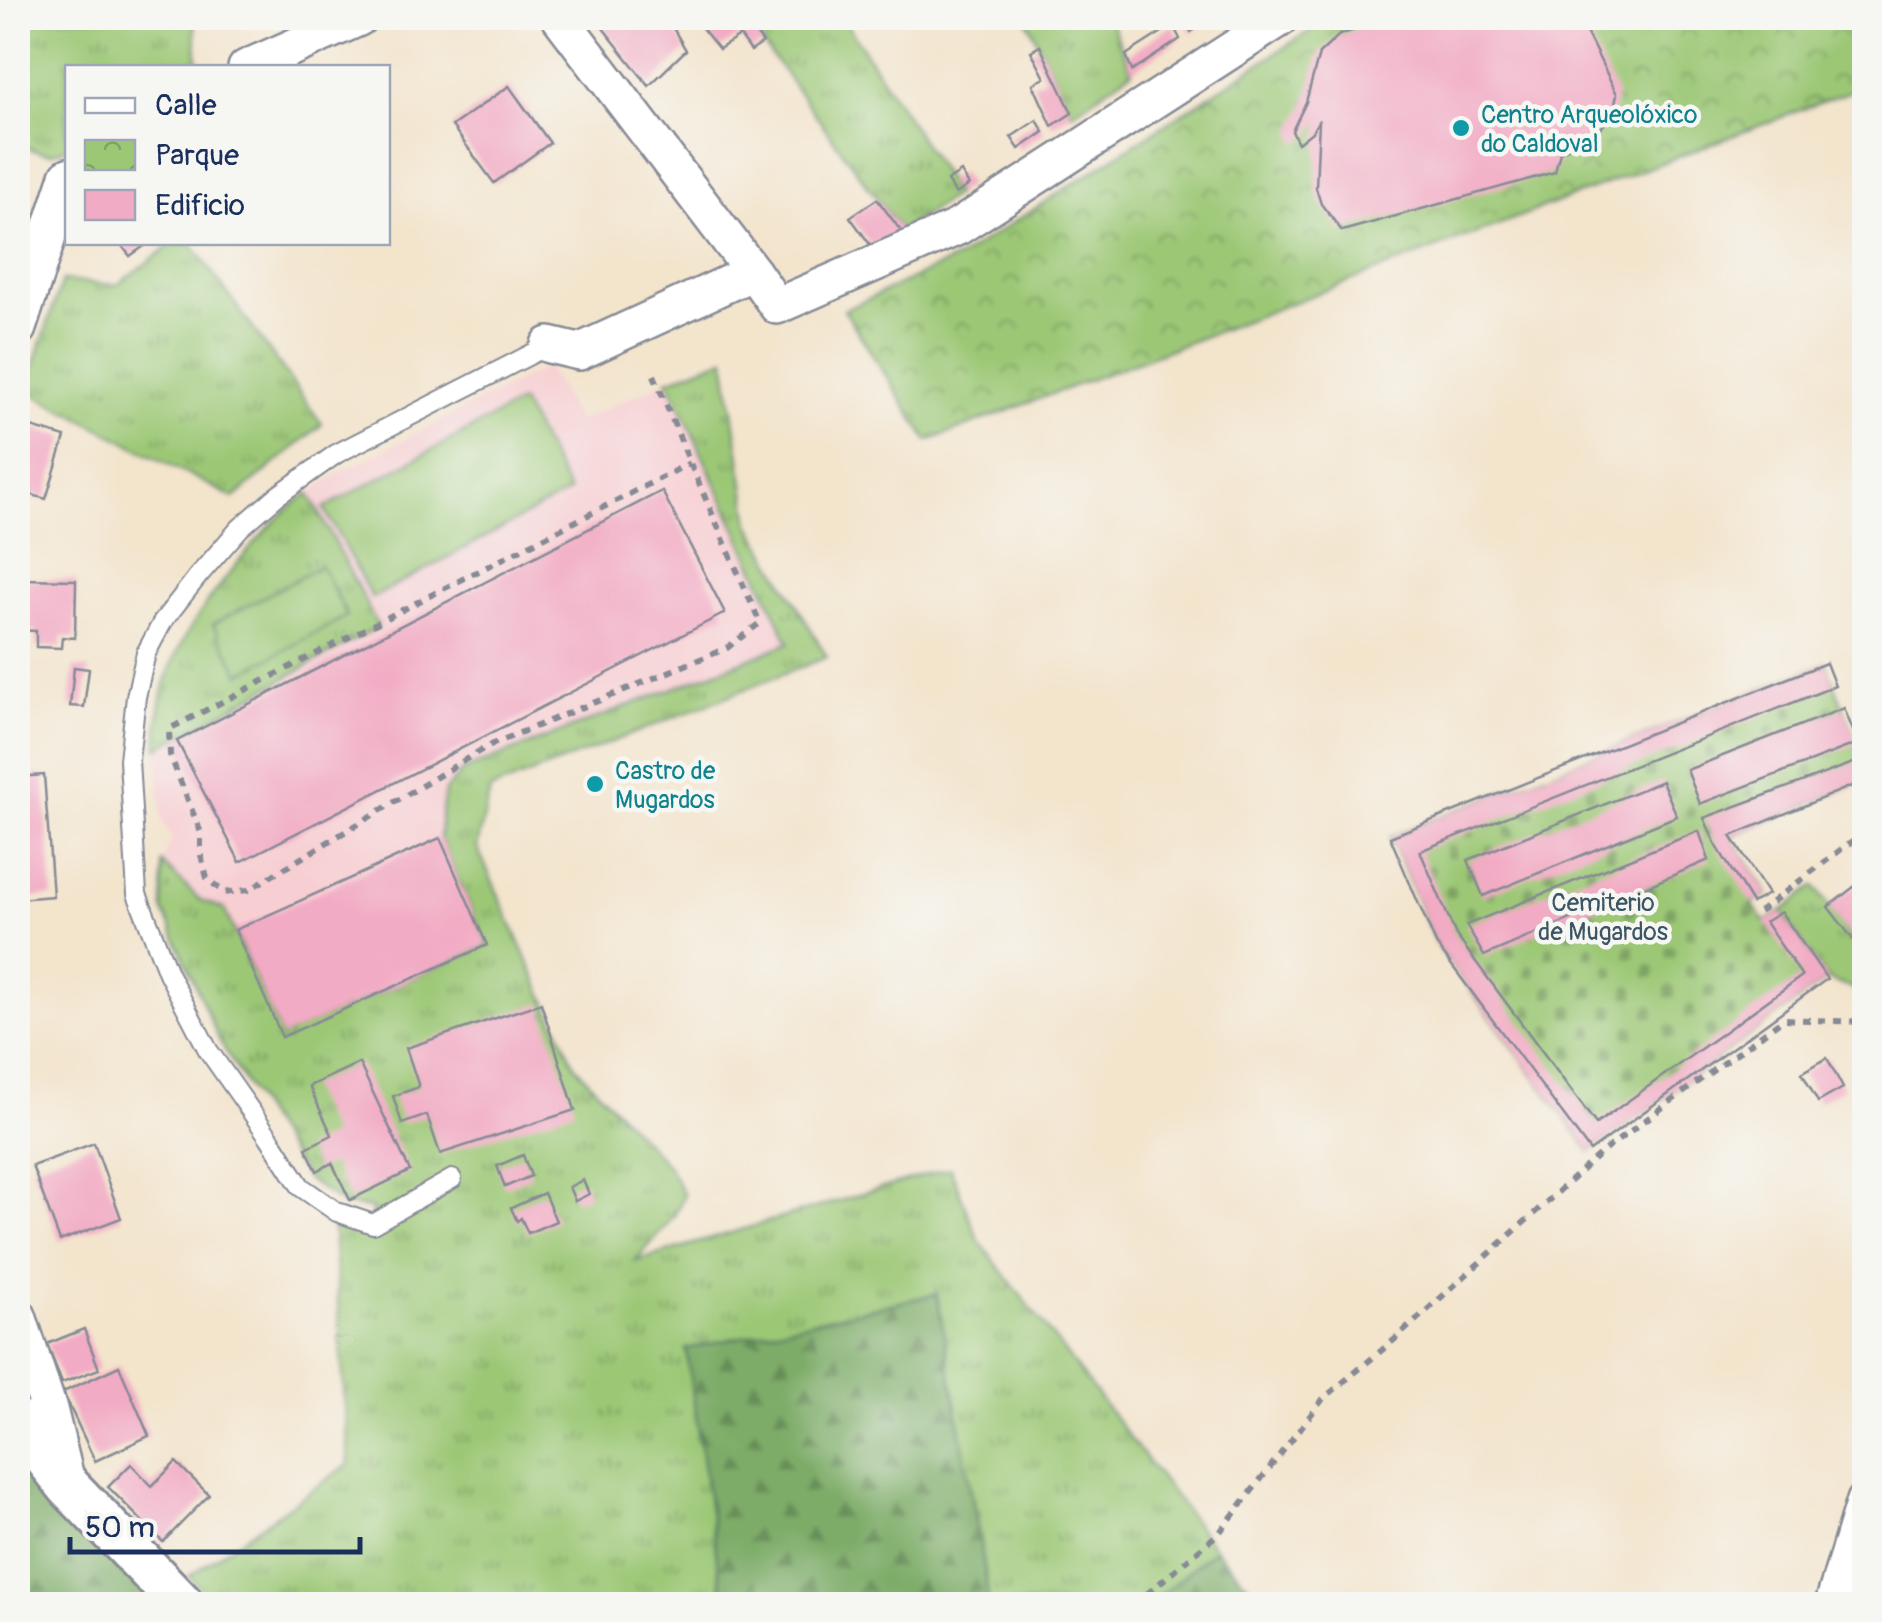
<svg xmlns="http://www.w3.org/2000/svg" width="1882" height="1622" font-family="Pangolin,sans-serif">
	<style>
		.built { fill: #f7cfd3 }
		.grass { fill: url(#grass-tufts); stroke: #5c7c6a; stroke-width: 2.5 }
		.forest { fill: url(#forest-firs); stroke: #4c6e62; stroke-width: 2.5 }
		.cemetery { fill: url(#cemetery-stones); stroke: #5c7c6a; stroke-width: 2.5 }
		.park { fill: url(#park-crowns); stroke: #5c7c6a; stroke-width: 2.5 }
		.garden { fill: #9cc876; stroke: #5c7c6a; stroke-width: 2.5 }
		.building { fill: #f2abc4 }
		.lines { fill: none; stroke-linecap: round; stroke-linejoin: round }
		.service-casing { stroke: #878a95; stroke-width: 22 }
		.minor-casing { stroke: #878a95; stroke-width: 40 }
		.tertiary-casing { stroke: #878a95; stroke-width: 48 }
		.path { stroke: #878a95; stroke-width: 6; stroke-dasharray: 8 8; stroke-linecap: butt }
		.service { stroke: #fff; stroke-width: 18 }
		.minor { stroke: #fff; stroke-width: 35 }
		.tertiary { stroke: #fff; stroke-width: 42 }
		.culture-dot { fill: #0f9aa8; stroke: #f6f6f2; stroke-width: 4 }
		.labels { text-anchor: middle; stroke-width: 9; stroke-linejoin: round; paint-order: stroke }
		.culture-label { font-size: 25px; fill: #0d838f; stroke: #f6f6f2; text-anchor: start }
		.park-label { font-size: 25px; fill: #3b5564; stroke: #f6f6f2 }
	</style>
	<defs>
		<pattern id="grass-tufts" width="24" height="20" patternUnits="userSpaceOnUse" patternTransform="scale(2.5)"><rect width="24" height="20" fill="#9cc876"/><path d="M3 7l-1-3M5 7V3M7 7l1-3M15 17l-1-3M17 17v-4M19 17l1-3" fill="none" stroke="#7ea364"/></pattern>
		<pattern id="forest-firs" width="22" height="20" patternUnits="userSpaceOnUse" patternTransform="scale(2.5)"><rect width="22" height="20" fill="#7dac67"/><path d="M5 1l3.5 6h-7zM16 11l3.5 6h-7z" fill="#668c58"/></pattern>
		<pattern id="cemetery-stones" width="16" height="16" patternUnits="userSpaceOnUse" patternTransform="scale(2.5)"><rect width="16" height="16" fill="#9cc876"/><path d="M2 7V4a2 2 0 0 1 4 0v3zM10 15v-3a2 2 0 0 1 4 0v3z" fill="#7ea364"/></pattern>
		<pattern id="park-crowns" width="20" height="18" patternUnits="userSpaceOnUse" patternTransform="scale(2.5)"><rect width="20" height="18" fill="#9cc876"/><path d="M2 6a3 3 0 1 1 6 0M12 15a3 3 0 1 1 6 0" fill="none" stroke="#7ea364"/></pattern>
	</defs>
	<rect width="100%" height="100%" fill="#f6f6f2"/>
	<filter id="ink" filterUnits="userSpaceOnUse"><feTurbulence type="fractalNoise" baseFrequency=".01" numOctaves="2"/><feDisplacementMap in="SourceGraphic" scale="20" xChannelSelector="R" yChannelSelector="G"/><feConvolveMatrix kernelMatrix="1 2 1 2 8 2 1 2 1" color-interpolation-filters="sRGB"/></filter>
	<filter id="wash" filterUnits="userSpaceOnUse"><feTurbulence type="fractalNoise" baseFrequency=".0048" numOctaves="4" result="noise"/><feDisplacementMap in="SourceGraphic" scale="40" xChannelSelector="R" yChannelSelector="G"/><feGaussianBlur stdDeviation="2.25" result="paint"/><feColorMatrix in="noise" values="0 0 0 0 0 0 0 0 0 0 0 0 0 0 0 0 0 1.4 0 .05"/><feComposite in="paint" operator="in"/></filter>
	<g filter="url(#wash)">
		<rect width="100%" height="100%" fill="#f3e4cc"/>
		<path class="built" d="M725,358L750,524L827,657L490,790L477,847L543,992L290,1081L163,909L162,863L172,839L161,818L157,726L162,691L175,653L200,610L252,546L293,504L337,474L546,367L578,421L668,380Z"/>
		<g class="grass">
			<path d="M18,18H194L198,63L188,68H68L67,147C51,158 34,151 18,144Z"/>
			<path d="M744,18H843L956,194L901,231Z"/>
			<path d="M1026,18H1109L1132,71L1072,113Z"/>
			<path d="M174,243H191L322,424L234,498L26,390L62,281L117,285Z"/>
			<path d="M725,358L750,524L827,657L490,790L477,847L575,1066L668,1166L684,1195L674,1216L636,1261L950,1168L979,1241L1215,1549L1150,1604H988L986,1577L936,1294L686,1350L724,1604H216L189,1576L349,1464L332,1218L373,1223L371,1208L344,1205L307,1179L275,1132L219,1040L163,909L162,863L200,900L224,909L282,1036L487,945L440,838L441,815L445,791L462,771L789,643L668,380Z"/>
			<path d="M309,493L378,627L158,748C154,671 192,620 238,563C259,538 281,511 309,493Z"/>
			<path d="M1814,886L1859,947L1864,943V994L1827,979L1781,912Z"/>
		</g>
		<g class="forest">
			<path d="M937,1294L986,1577L988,1604H724L686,1349Z"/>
			<path d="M18,1455L158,1604H18Z"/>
			<path d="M1215,1549L1266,1604H1150Z"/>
		</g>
		<path class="cemetery" d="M1826,663L1864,760V781L1731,836L1768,894L1752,904L1765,922L1781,912L1827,979L1590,1151L1436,944L1390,837Z"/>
		<path class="park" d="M1330,18H1864V86L928,441L844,310L958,258Z"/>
		<g class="garden">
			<path d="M521,402L569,492L372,598L324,508Z"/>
			<path d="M321,566L347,616L240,674L213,624Z"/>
		</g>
		<g id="blocks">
			<g class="building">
				<path d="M595,18H687L689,20L674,30L686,50L649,86Z"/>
				<path d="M694,18H744L763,43L751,51L740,36L719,49Z"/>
				<path d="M1185,18H1213L1191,32Z"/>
				<path d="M1391,18H1574L1583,26L1617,94L1613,115L1596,133L1560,152L1555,172L1342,231L1321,204L1316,188L1319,120L1312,132L1298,143L1292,131L1306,102L1319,54L1339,35Z"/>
				<path d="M1173,25L1180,39L1132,71L1126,55Z"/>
				<path d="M1040,46L1072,113L1052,126L1033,84L1045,78L1031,51Z"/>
				<path d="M509,86L550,143L494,183L452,126Z"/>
				<path d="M1037,120L1044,132L1019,149L1011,137Z"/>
				<path d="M961,172L969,185L956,194L947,181Z"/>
				<path d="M877,199L901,231L872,247L850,217Z"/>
				<path d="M119,242H150L130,256Z"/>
				<path d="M18,423L65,437L46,499L25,493L19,516Z"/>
				<path d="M662,491L725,613L240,862L177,741Z"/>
				<path d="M19,579L76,580L75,638L62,637L61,648L36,647V631L18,630Z"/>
				<path d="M1826,663L1835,686L1420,851L1456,935L1596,1124L1802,976L1765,922L1781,912L1827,979L1590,1151L1436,944L1390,837Z"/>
				<path d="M74,667L89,669L84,707L70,706Z"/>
				<path d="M1844,708L1858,743L1700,804L1687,770Z"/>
				<path d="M1864,759V781L1731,836L1768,894L1752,903L1716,845L1704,818Z"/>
				<path d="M44,775L53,896L18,899V777Z"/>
				<path d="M1662,781L1677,816L1483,896L1468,860Z"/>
				<path d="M1699,831L1709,860L1484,956L1466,925Z"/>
				<path d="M440,838L487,945L282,1037L235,930Z"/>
				<path d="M1864,879V943L1859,947L1828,907Z"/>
				<path d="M541,1003L575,1110L440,1154L427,1115L402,1124L393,1096L419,1087L406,1048Z"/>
				<path d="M1827,1058L1843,1088L1818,1102L1802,1073Z"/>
				<path d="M359,1063L410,1171L350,1200L332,1163L317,1171L306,1148L332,1135L309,1086Z"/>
				<path d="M94,1143L121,1218L60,1241L32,1166Z"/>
				<path d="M523,1155L531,1176L505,1187L497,1166Z"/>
				<path d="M583,1180L589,1194L575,1201L569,1187Z"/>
				<path d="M544,1193L556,1221L528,1233L521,1218L517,1221L511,1208Z"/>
				<path d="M84,1329L99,1369L62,1383L47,1344Z"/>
				<path d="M119,1366L149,1436L95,1461L63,1392Z"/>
				<path d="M176,1462L209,1495L163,1542L108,1487L131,1464L152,1486Z"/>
			</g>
		</g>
	</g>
	<g filter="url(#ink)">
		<use href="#blocks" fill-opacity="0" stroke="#878a95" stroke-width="2.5"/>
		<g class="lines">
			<defs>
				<path id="service" d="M452,1179L373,1224L337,1212L301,1187L269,1137L208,1050L168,973L137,894L129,760L136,697L146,653L163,621L198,576L240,528L277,496L336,454L549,345"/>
				<g id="minor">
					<path d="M246,68L359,18"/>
					<path d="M753,272L777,306L958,227L1281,18"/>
					<path d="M18,328L68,176"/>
					<path d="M549,345L579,352L753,272L560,18"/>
					<path d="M18,1316L49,1409L66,1478"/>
					<path d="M1833,1604L1864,1501"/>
				</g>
				<path id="tertiary" d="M18,1422L69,1487L182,1604"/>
			</defs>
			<use href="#service" class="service-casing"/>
			<use href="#minor" class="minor-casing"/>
			<use href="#tertiary" class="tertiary-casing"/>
			<g class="path">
				<path d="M654,375L690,463L760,623L727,648L488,746L248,890L224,893L207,878L201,855V833L170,755L169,729L690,463"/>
				<path d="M1759,912L1864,832"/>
				<path d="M1135,1604L1220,1532L1323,1399L1394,1340L1602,1152L1783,1019L1864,1022"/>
			</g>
			<use href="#service" class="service"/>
			<use href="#minor" class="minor"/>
			<use href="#tertiary" class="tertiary"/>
		</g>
	</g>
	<g class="culture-dot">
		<circle cx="1461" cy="128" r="10"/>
		<circle cx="595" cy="784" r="10"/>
	</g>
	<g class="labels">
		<g class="culture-label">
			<text x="1481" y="123">Centro Arqueolóxico<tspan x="1481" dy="29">do Caldoval</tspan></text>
			<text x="615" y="779">Castro de<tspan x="615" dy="29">Mugardos</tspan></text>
		</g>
		<g class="park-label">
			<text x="1603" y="911">Cemiterio<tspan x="1603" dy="29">de Mugardos</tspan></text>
		</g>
	</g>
	<rect width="1882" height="1622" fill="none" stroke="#f6f6f2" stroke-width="60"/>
	<rect x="65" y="65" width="325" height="180" fill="#f6f6f2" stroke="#9ea6b7" stroke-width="2.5"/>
	<rect x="85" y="98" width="50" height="15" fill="#ffffff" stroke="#9ea6b7" stroke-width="2.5"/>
	<text x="155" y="115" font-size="30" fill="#1b2f5e">Calle</text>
	<rect x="85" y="140" width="50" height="30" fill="url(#park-crowns)" stroke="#9ea6b7" stroke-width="2.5"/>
	<text x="155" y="165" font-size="30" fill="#1b2f5e">Parque</text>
	<rect x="85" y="190" width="50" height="30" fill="#f2abc4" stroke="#9ea6b7" stroke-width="2.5"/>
	<text x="155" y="215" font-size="30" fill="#1b2f5e">Edificio</text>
	<path d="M70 1537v15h290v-15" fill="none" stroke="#1b2f5e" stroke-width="5"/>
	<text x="85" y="1537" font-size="30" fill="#1b2f5e" stroke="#f6f6f2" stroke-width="8" paint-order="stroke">50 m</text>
</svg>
